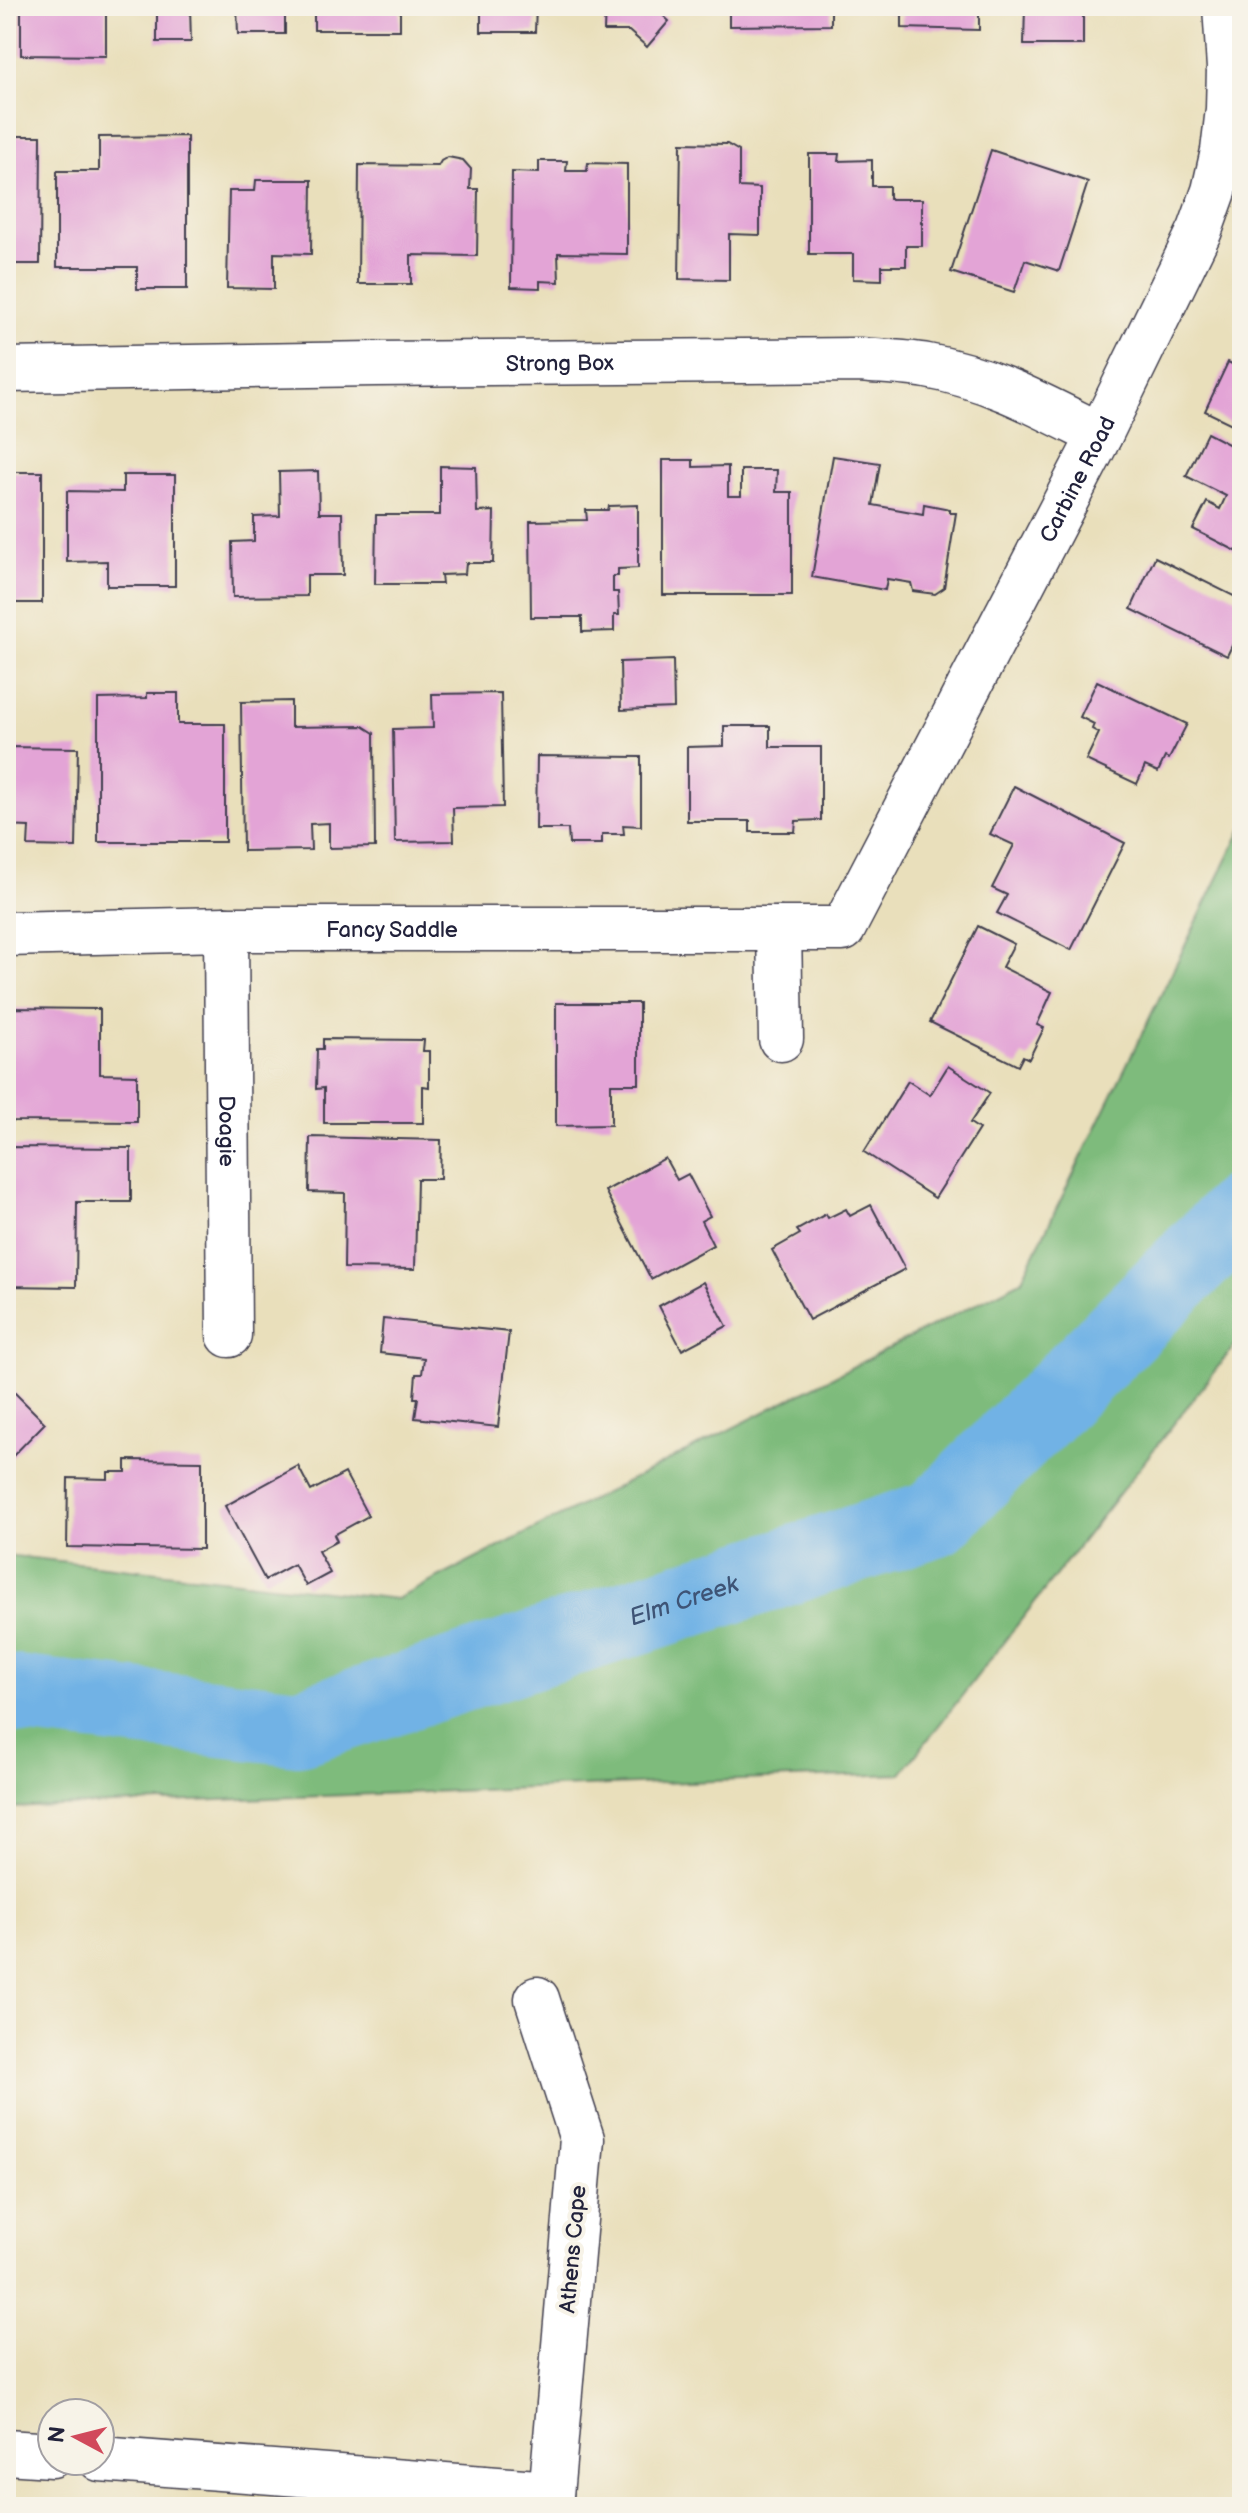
<svg xmlns="http://www.w3.org/2000/svg" width="1248" height="2513" font-family="'Balsamiq Sans',sans-serif">
	<style>
		.forest { fill: #7ebb7b; stroke: #506e5b; stroke-width: 2 }
		.lines { fill: none; stroke-linecap: round; stroke-linejoin: round }
		.river { stroke: #71b2e5; stroke-width: 78 }
		.building { fill: #e3a4d6 }
		.minor-casing { stroke: #403e4e; stroke-width: 47 }
		.minor { stroke: #fff; stroke-width: 44 }
		.labels { text-anchor: middle; stroke-width: 8; stroke-linejoin: round; paint-order: stroke }
		.street-label { font-size: 22px; fill: #22223b; stroke: #f7f3e8 }
		.water-label { font-size: 24px; font-style: italic; fill: #3e5476; stroke: #f7f3e8 }
	</style>
	<rect width="100%" height="100%" fill="#f7f3e8"/>
	<filter id="ink" filterUnits="userSpaceOnUse"><feTurbulence type="fractalNoise" baseFrequency=".0125" numOctaves="2"/><feDisplacementMap in="SourceGraphic" scale="16" xChannelSelector="R" yChannelSelector="G"/><feConvolveMatrix kernelMatrix="1 2 1 2 8 2 1 2 1" color-interpolation-filters="sRGB"/></filter>
	<filter id="wash" filterUnits="userSpaceOnUse"><feTurbulence type="fractalNoise" baseFrequency=".006" numOctaves="4" result="noise"/><feDisplacementMap in="SourceGraphic" scale="32" xChannelSelector="R" yChannelSelector="G"/><feGaussianBlur stdDeviation="1.8" result="paint"/><feColorMatrix in="noise" values="0 0 0 0 0 0 0 0 0 0 0 0 0 0 0 0 0 1.4 0 .05"/><feComposite in="paint" operator="in"/></filter>
	<g filter="url(#wash)">
		<rect width="100%" height="100%" fill="#e9dfbb"/>
		<path class="forest" d="M1242,829V1336L901,1774L6,1808V1555L397,1599L1021,1281Z"/>
		<g class="lines">
			<path class="river" id="s1" d="M6,1693L298,1727L935,1518L1242,1211"/>
		</g>
		<g id="blocks">
			<g class="building">
				<path d="M21,6H106V56L21,55Z"/>
				<path d="M157,6H190L191,42H157Z"/>
				<path d="M237,6H285V34H238Z"/>
				<rect x="314" y="6" width="86" height="24"/>
				<path d="M481,6H536L535,32H481Z"/>
				<path d="M605,6H653L669,21L647,47L629,31H604Z"/>
				<path d="M729,6H831V25L729,26Z"/>
				<path d="M888,6H979V30L902,28V14H888Z"/>
				<path d="M1025,6H1083V45H1024Z"/>
				<path d="M6,136H41L40,264H6Z"/>
				<path d="M187,136V289H137V267H57V171H99V137Z"/>
				<path d="M681,143L727,144L739,151V187L760,188V235L729,234V280L679,279Z"/>
				<path d="M991,150L1088,182L1059,271L1025,260L1014,292L951,272Z"/>
				<path d="M809,154H839L838,161L872,160V186H889V199H922V246H906V266H882V280L853,279V254H809Z"/>
				<path d="M448,157L463,160L471,169L470,189H478L477,256L411,255V284H358L359,165L438,166L441,161Z"/>
				<path d="M539,161H567L566,171H587L588,163L627,164V254L558,253L559,282L540,281V288L511,287L512,172L539,173Z"/>
				<path d="M256,180H312L311,254L274,253V289L227,288L229,191H255Z"/>
				<path d="M1228,362L1242,369V429L1205,411Z"/>
				<path d="M1207,433L1242,451V554L1193,529L1207,502L1220,509L1226,496L1186,476Z"/>
				<path d="M833,456L880,463L873,505L923,514L924,504L950,509V513H956L944,588L935,594L913,591L911,583L887,579L885,590L812,577Z"/>
				<path d="M663,460H693V467L728,466V496H741V470H777L776,492H792V595H663Z"/>
				<path d="M440,466L476,467L477,512L494,511L493,563H466L465,574L441,575L442,584H375L376,515H440Z"/>
				<path d="M318,471L319,513H342L343,575H307V596L233,597L232,542L254,541V517L280,516L279,472Z"/>
				<rect x="6" y="472" width="36" height="131"/>
				<path d="M123,475H175V586H107V561L67,562V491L123,492Z"/>
				<path d="M638,505V568L618,569V576H613V592H618L619,615H614V631L582,632V617H531L530,521L587,520L586,510H608L609,506Z"/>
				<path d="M1155,557L1242,600V625L1227,656L1131,609Z"/>
				<path d="M673,660L674,708L621,710L620,662Z"/>
				<path d="M1097,681L1187,724L1169,759L1165,757L1158,772L1145,766L1137,784L1086,760L1099,733L1092,729L1094,724L1080,717Z"/>
				<path d="M147,693H178V724H225V842H98V699L147,698Z"/>
				<path d="M501,693L503,807L453,808L454,841L395,842L393,729L433,728L432,694Z"/>
				<path d="M291,701V727L363,726L374,733L375,847L329,848V823L310,824L311,850L243,851L241,702Z"/>
				<path d="M724,726H770V747H821V820L796,821L795,832H750V821H687V747L724,746Z"/>
				<path d="M6,747L78,748L76,847L28,846L29,827L6,826Z"/>
				<path d="M537,756L641,757V826L623,825L624,834H602V844H569L568,829H536Z"/>
				<path d="M1014,786L1125,843L1071,950L997,913L1007,895L992,888L1014,845L990,834Z"/>
				<path d="M978,926L1014,944L1002,967L1052,992L1037,1025L1044,1028L1029,1059L1023,1056L1018,1066L930,1022Z"/>
				<path d="M556,1003H639V1084H611V1125L556,1126Z"/>
				<path d="M6,1008L100,1009V1074L137,1075V1122L10,1121V1111L6,1107V1079L9,1076L10,1059H6Z"/>
				<path d="M323,1039L424,1040L423,1051H429V1087L423,1086V1123H324V1088L316,1089L317,1049H323Z"/>
				<path d="M948,1066L990,1093L970,1123L979,1129L935,1198L864,1152L908,1081L930,1095Z"/>
				<path d="M310,1137L441,1140L440,1179H417L415,1269L344,1268L345,1193L309,1192Z"/>
				<path d="M6,1147L131,1148V1202H77L76,1287L6,1286Z"/>
				<path d="M665,1158L677,1180L688,1174L710,1216L701,1221L713,1245L651,1279L605,1191Z"/>
				<path d="M871,1205L905,1269L809,1320L772,1250L800,1234L797,1230L826,1214L828,1218L846,1209L850,1216Z"/>
				<path d="M703,1282L727,1326L682,1350L659,1306Z"/>
				<path d="M383,1319L509,1332L498,1427L415,1418L418,1398H414L416,1374H422L424,1358L380,1353Z"/>
				<path d="M6,1384L45,1423L6,1463Z"/>
				<path d="M126,1460L202,1461V1549L67,1547L68,1478L108,1479V1472H126Z"/>
				<path d="M298,1466L311,1491L345,1473L368,1516L334,1535L337,1541L318,1551L330,1573L306,1586L294,1564L265,1580L225,1506Z"/>
			</g>
		</g>
	</g>
	<g filter="url(#ink)">
		<use href="#blocks" fill-opacity="0" stroke="#403e4e" stroke-width="2"/>
		<g class="lines">
			<defs>
				<g id="minor">
					<path id="s2" d="M6,370L375,364L859,360C882,362 905,362 927,366C990,377 1044,407 1100,435"/>
					<path id="s3" d="M226,929L229,1335"/>
					<path d="M779,929L781,1039"/>
					<path id="s4" d="M6,934L226,929H843L1100,435L1200,230L1214,191L1223,151L1228,109L1229,68L1225,6"/>
					<path d="M537,1999L582,2139L550,2507"/>
					<path d="M6,2452L52,2455"/>
					<path d="M100,2459L551,2493"/>
				</g>
			</defs>
			<use href="#minor" class="minor-casing"/>
			<use href="#minor" class="minor"/>
		</g>
	</g>
	<g class="labels">
		<g class="street-label">
			<text dy="8" stroke="none"><textPath href="#s2" startOffset="554">Strong Box</textPath></text>
			<text dy="8" stroke="none"><textPath href="#s4" startOffset="1344">Carbine Road</textPath></text>
			<text dy="8" stroke="none"><textPath href="#s4" startOffset="386">Fancy Saddle</textPath></text>
			<text dy="8" stroke="none"><textPath href="#s3" startOffset="202">Doagie</textPath></text>
			<text transform="translate(572 2249) rotate(-85)" y="8">Athens Cape</text>
		</g>
		<g class="water-label">
			<text dy="8" stroke="none"><textPath href="#s1" startOffset="700">Elm Creek</textPath></text>
		</g>
	</g>
	<rect width="1248" height="2513" fill="none" stroke="#f7f3e8" stroke-width="32"/>
	<g transform="translate(76 2437) rotate(277)"><circle r="38" fill="#f7f3e8" stroke="#a29fa3" stroke-width="2"/>
	<path d="M0-6L14 30L0 20L-14 30Z" fill="#d1495b"/>
	<text y="-12" font-size="22" font-weight="bold" text-anchor="middle" fill="#22223b">N</text>
	</g>
</svg>
